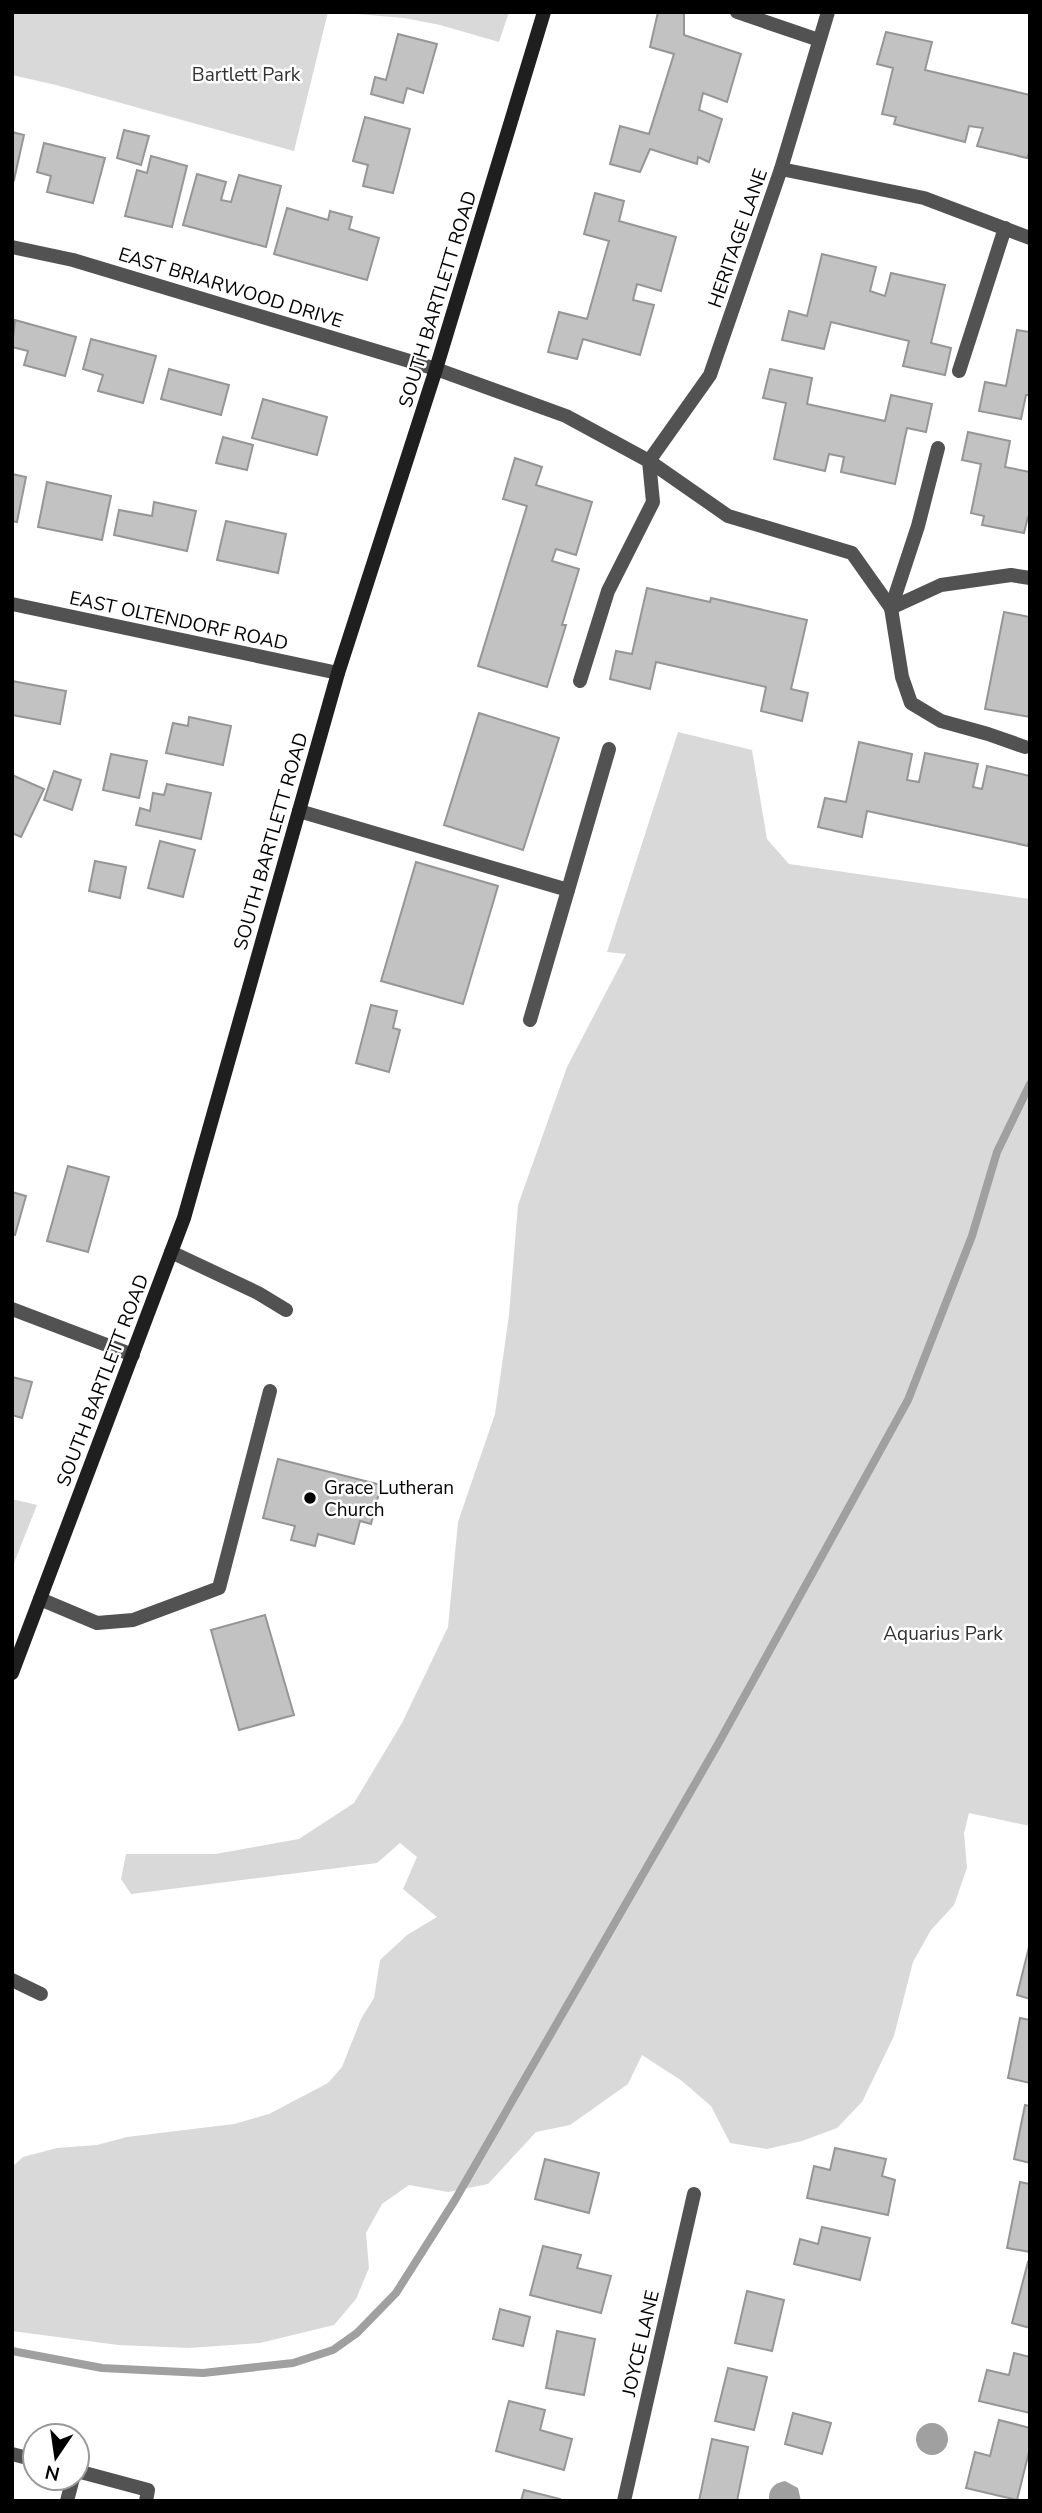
<svg xmlns="http://www.w3.org/2000/svg" width="1042" height="2513" font-family="'Nunito Sans',sans-serif">
	<style>
		.green { fill: #d9d9d9 }
		.water { fill: #a0a0a0 }
		.lines { fill: none; stroke-linecap: round; stroke-linejoin: round }
		.stream { stroke: #a0a0a0; stroke-width: 8 }
		.building { fill: #c2c2c2; stroke: #969696; stroke-width: 2 }
		.lane { stroke: #525252; stroke-width: 14 }
		.street { stroke: #525252; stroke-width: 14 }
		.secondary { stroke: #1f1f1f; stroke-width: 14 }
		.poi-dot { fill: #000; stroke: #fff; stroke-width: 2.5 }
		.labels { text-anchor: middle; stroke-width: 5; stroke-linejoin: round; paint-order: stroke }
		.park-label { font-size: 19px; fill: #303030; stroke: #fff }
		.street-label { font-size: 19px; fill: #000; stroke: #fff }
		.poi-label { font-size: 19px; fill: #000; stroke: #fff; text-anchor: start }
	</style>
	<rect width="100%" height="100%" fill="#fff"/>
	<g class="green">
		<path d="M12,12H328L294,151L56,85L12,75Z"/>
		<path d="M333,12H509L499,42L440,25L404,18Z"/>
		<path d="M678,732L752,750L767,839L789,864L1030,899V1826L969,1813L964,1833L967,1868L954,1905L931,1930L913,1962L894,2036L862,2102L837,2128L802,2141L767,2149L730,2143L711,2106L682,2081L642,2055L628,2084L570,2125L536,2132L488,2184L448,2192L409,2185L382,2204L366,2233L369,2268L356,2299L334,2325L260,2343L189,2348L118,2345L12,2331V2167L23,2157L57,2148L97,2145L127,2137L234,2124L269,2114L328,2083L342,2067L361,2019L374,1998L380,1960L407,1935L437,1917L403,1889L417,1857L400,1843L377,1863L131,1894L121,1879L126,1854H215L299,1839L354,1803L402,1723L448,1627L458,1522L495,1414L509,1315L518,1205L567,1067L626,954L607,952Z"/>
		<path d="M12,1499L37,1505L12,1568Z"/>
	</g>
	<g class="water">
		<circle cx="932" cy="2439" r="16"/>
		<path d="M785,2481L798,2488L801,2501H769C768,2489 774,2483 785,2481Z"/>
	</g>
	<g class="lines">
		<path class="stream" d="M12,2351L102,2368L203,2373L293,2363L333,2350L357,2333L396,2293L455,2200L718,1744L908,1400L972,1236L997,1152L1030,1084"/>
	</g>
	<g class="building">
		<path d="M658,12H684V35L741,54L727,102L703,93L699,110L722,119L709,162L698,157L697,164L650,149L640,172L610,164L620,126L649,134L674,54L650,47Z"/>
		<path d="M886,32L932,42L925,70L1030,95V150L1027,158L977,146L983,128L969,126L965,142L894,124L896,117L882,114L893,68L877,64Z"/>
		<path d="M398,34L437,44L423,93L407,88L403,103L371,94L375,77L386,80Z"/>
		<path d="M365,117L410,129L393,193L363,186L368,165L353,161Z"/>
		<path d="M124,130L149,136L141,165L117,158Z"/>
		<path d="M12,132L24,135L14,180L12,179Z"/>
		<path d="M44,143L105,158L93,203L47,192L51,176L37,172Z"/>
		<path d="M151,156L187,166L172,227L125,216L137,170L147,173Z"/>
		<path d="M197,174L226,182L221,200L231,202L239,175L281,186L266,247L183,225Z"/>
		<path d="M595,193L624,201L619,221L676,237L661,291L637,284L633,300L654,305L640,355L583,339L577,359L548,352L559,312L587,319L609,241L584,234Z"/>
		<path d="M287,208L328,220L330,211L352,217L349,229L379,238L367,280L274,254Z"/>
		<path d="M822,254L876,267L870,291L885,296L891,273L945,285L931,343L951,348L945,375L903,366L909,341L831,322L824,349L782,340L789,311L807,316Z"/>
		<path d="M15,320L76,337L65,376L24,365L28,351L12,347Z"/>
		<path d="M1017,330L1030,332V395H1026L1021,419L979,411L985,382L1006,386Z"/>
		<path d="M91,339L156,356L143,403L98,391L103,375L83,369Z"/>
		<path d="M169,369L229,385L221,415L161,399Z"/>
		<path d="M770,369L812,378L807,404L885,421L891,395L932,404L926,432L907,428L895,484L841,472L844,457L829,454L825,471L774,459L786,403L763,398Z"/>
		<path d="M263,399L327,417L317,455L252,438Z"/>
		<path d="M968,432L1010,441L1005,467L1030,472V518L1028,517L1024,533L982,525L984,516L971,513L981,464L962,460Z"/>
		<path d="M223,437L253,445L247,470L216,463Z"/>
		<path d="M515,458L542,467L536,485L592,502L576,555L556,549L552,561L579,569L562,625H566L547,687L478,666L527,506L503,499Z"/>
		<path d="M12,474L26,477L17,522L12,521Z"/>
		<path d="M47,482L111,496L102,540L38,527Z"/>
		<path d="M154,502L196,511L187,551L114,535L119,510L152,516Z"/>
		<path d="M226,521L286,534L278,573L217,560Z"/>
		<path d="M647,588L710,602L711,598L807,620L791,689L808,693L802,721L761,711L766,687L656,662L650,689L610,679L616,651L632,654Z"/>
		<path d="M1004,612L1030,617V717L985,709Z"/>
		<path d="M12,681L66,691L60,724L12,715Z"/>
		<path d="M479,713L559,738L523,850L444,825Z"/>
		<path d="M189,717L231,726L223,765L166,753L173,723L188,726Z"/>
		<path d="M859,742L912,754L907,780L919,782L925,753L978,764L973,787L982,789L987,766L1030,776V836L1028,846L867,811L862,837L818,827L825,798L846,802Z"/>
		<path d="M111,754L147,761L139,798L103,790Z"/>
		<path d="M54,771L81,780L72,810L44,800Z"/>
		<path d="M12,775L44,789L21,837L12,833Z"/>
		<path d="M167,784L211,793L201,839L136,825L140,808L150,811L153,793L164,795Z"/>
		<path d="M160,841L195,850L183,897L148,888Z"/>
		<path d="M95,861L126,867L120,898L89,891Z"/>
		<path d="M416,862L498,886L463,1004L381,981Z"/>
		<path d="M371,1005L397,1011L393,1028L400,1030L389,1072L356,1063Z"/>
		<path d="M68,1166L109,1177L88,1252L47,1241Z"/>
		<path d="M12,1192L26,1196L15,1235L12,1234Z"/>
		<path d="M12,1377L32,1382L22,1418L12,1415Z"/>
		<path d="M278,1459L381,1485L371,1524L360,1521L354,1544L318,1534L315,1546L291,1540L295,1526L263,1518Z"/>
		<path d="M265,1615L294,1715L239,1730L211,1630Z"/>
		<path d="M1030,1943V1999L1017,1995Z"/>
		<path d="M1020,2018L1030,2020V2083L1008,2078Z"/>
		<path d="M1025,2105L1030,2106V2163L1014,2159Z"/>
		<path d="M835,2148L886,2159L882,2176L895,2180L888,2215L807,2198L814,2166L830,2170Z"/>
		<path d="M545,2159L599,2173L589,2213L535,2199Z"/>
		<path d="M1020,2182L1030,2184V2252L1007,2248Z"/>
		<path d="M822,2227L870,2238L860,2280L794,2264L800,2239L818,2244Z"/>
		<path d="M543,2246L581,2255L577,2268L611,2276L601,2313L530,2295Z"/>
		<path d="M1028,2262L1030,2263V2328L1012,2323Z"/>
		<path d="M747,2291L784,2300L772,2351L735,2343Z"/>
		<path d="M500,2309L530,2317L523,2346L493,2339Z"/>
		<path d="M557,2331L595,2339L584,2395L546,2388Z"/>
		<path d="M1014,2353L1030,2357V2413L979,2401L987,2370L1009,2375Z"/>
		<path d="M728,2368L767,2377L754,2430L715,2421Z"/>
		<path d="M509,2401L545,2410L540,2430L572,2439L564,2470L496,2451Z"/>
		<path d="M793,2413L831,2423L822,2454L785,2444Z"/>
		<path d="M999,2420L1030,2428V2448L1017,2500L966,2488L975,2452L990,2456Z"/>
		<path d="M712,2439L748,2447L737,2501H699Z"/>
		<path d="M524,2490L560,2499V2501H521Z"/>
	</g>
	<g class="lines">
		<g class="lane">
			<path d="M737,12L819,40"/>
			<path d="M959,371L1005,228"/>
			<path d="M938,448L918,526L891,608L902,677L911,703L941,721L988,734L1025,747"/>
			<path d="M891,608L941,585L1011,575L1030,578"/>
			<path d="M299,811L568,890L530,1020"/>
			<path d="M568,890L609,749"/>
			<path d="M171,1252L258,1293L286,1310"/>
			<path d="M40,1599L97,1623L133,1620L219,1588L270,1391"/>
			<path d="M12,1980L41,1994"/>
			<path d="M12,2454L35,2460"/>
			<path d="M77,2471L148,2490L146,2501"/>
			<path d="M67,2501L73,2478"/>
		</g>
		<g class="street">
			<path d="M781,169L924,198L1030,238"/>
			<path d="M12,247L73,260L436,369L566,416L649,461L728,516L852,553L891,608"/>
			<path d="M12,604L338,673"/>
			<path d="M580,681L608,591L653,502L649,461L710,375L781,169L828,12"/>
			<path d="M12,1309L133,1355"/>
			<path d="M624,2501L694,2194"/>
		</g>
		<path class="secondary" d="M12,1673L184,1218L338,673L436,369L544,12"/>
	</g>
	<circle class="poi-dot" cx="310" cy="1498" r="7"/>
	<g class="labels">
		<g class="park-label">
			<text x="246" y="81">Bartlett Park</text>
			<text x="943" y="1640">Aquarius Park</text>
		</g>
		<g class="street-label">
			<text transform="translate(737 238) rotate(-71)" y="7">HERITAGE LANE</text>
			<text transform="translate(231 287) rotate(17)" y="7">EAST BRIARWOOD DRIVE</text>
			<text transform="translate(437 299) rotate(-73)" y="7">SOUTH BARTLETT ROAD</text>
			<text transform="translate(179 620) rotate(12)" y="7">EAST OLTENDORF ROAD</text>
			<text transform="translate(270 841) rotate(-74)" y="7">SOUTH BARTLETT ROAD</text>
			<text transform="translate(102 1380) rotate(-69)" y="7">SOUTH BARTLETT ROAD</text>
			<text transform="translate(640 2343) rotate(-77)" y="7">JOYCE LANE</text>
		</g>
		<g class="poi-label">
			<text x="324" y="1494">Grace Lutheran<tspan x="324" dy="22">Church</tspan></text>
		</g>
	</g>
	<rect width="1042" height="2513" fill="none" stroke="#000000" stroke-width="28"/>
	<g transform="translate(56 2457) rotate(193)"><circle r="33" fill="#ffffff" stroke="#999999" stroke-width="2"/>
	<path d="M0-5L12 26L0 18L-12 26Z" fill="#000000"/>
	<text y="-10" font-size="19" font-weight="bold" text-anchor="middle" fill="#000000">N</text>
	</g>
</svg>
